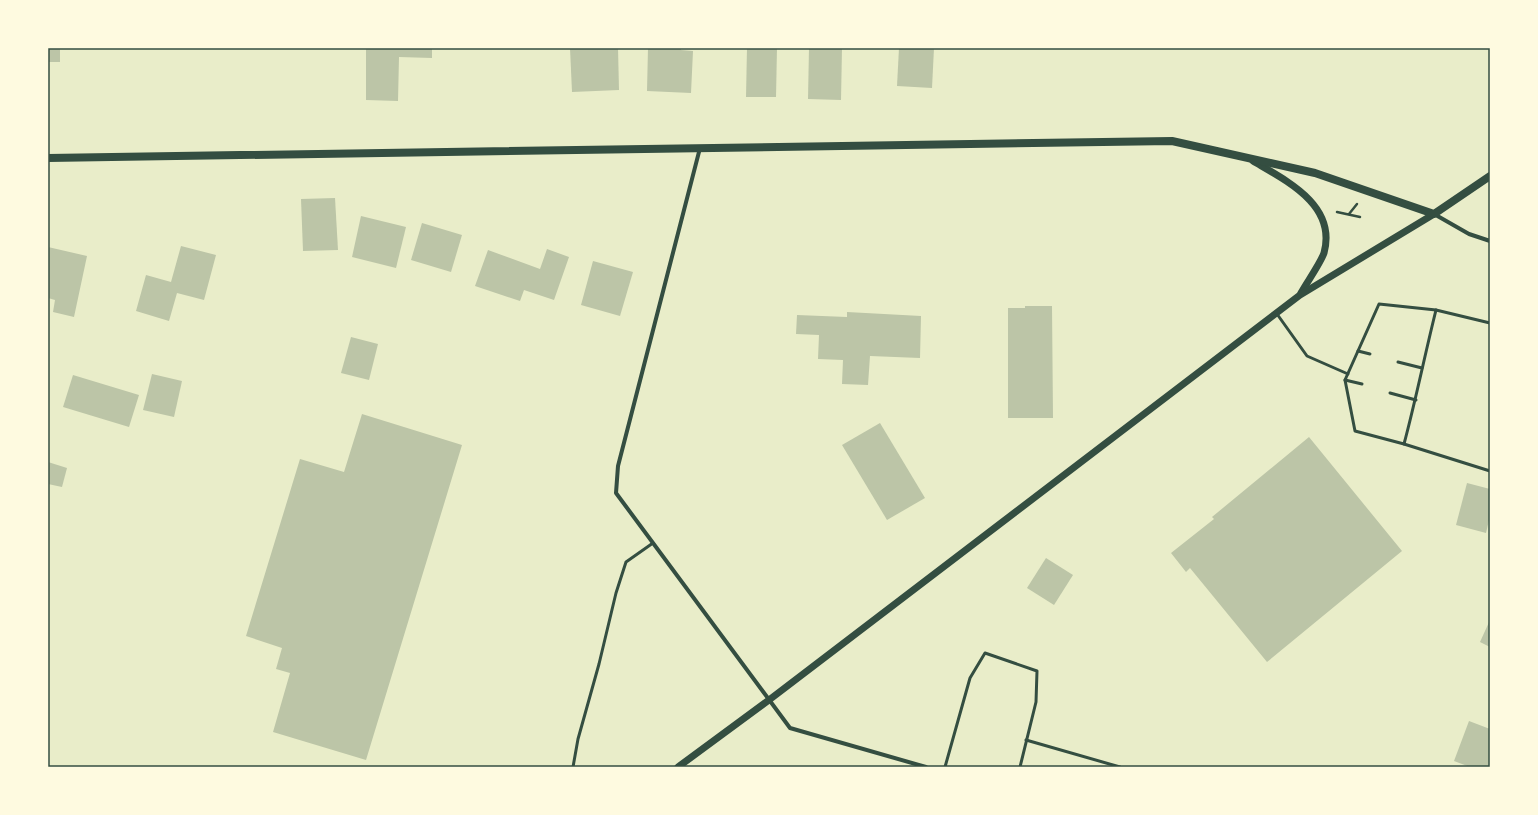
<svg xmlns="http://www.w3.org/2000/svg" width="1538" height="815" font-family="'Titillium Web',sans-serif">
	<style>
		.building { fill: #bcc5a7 }
		.lines { fill: none; stroke-linecap: round; stroke-linejoin: round }
		.path { stroke: #344e41; stroke-width: 2.5 }
		.service { stroke: #344e41; stroke-width: 3 }
		.minor { stroke: #344e41; stroke-width: 4 }
		.tertiary { stroke: #344e41; stroke-width: 7 }
		.secondary { stroke: #344e41; stroke-width: 8 }
		.neatline { fill: none; stroke: #344e41; stroke-width: 1.5 }
	</style>
	<rect width="100%" height="100%" fill="#e9edc9"/>
	<g class="building">
		<rect x="48" y="48" width="12" height="14"/>
		<path d="M366,48H432V58L399,57L398,101L366,100Z"/>
		<path d="M570,48H618L619,90L572,92Z"/>
		<path d="M648,48H681V50L693,51L691,93L647,91Z"/>
		<path d="M747,48H777L776,97H746Z"/>
		<path d="M809,48H842L841,100L808,99Z"/>
		<path d="M899,48H934L932,88L897,86Z"/>
		<path d="M335,198L338,250L303,251L301,199Z"/>
		<path d="M361,216L406,227L396,268L352,257Z"/>
		<path d="M422,223L462,235L451,272L411,260Z"/>
		<path d="M181,246L216,255L204,300L177,293L169,321L136,311L146,275L171,282Z"/>
		<path d="M48,247L87,256L74,317L53,312L55,300L48,298Z"/>
		<path d="M547,249L569,257L554,300L524,290L520,301L475,286L488,250L540,269Z"/>
		<path d="M593,261L633,272L620,316L581,305Z"/>
		<path d="M1025,306H1052L1053,418H1008V308H1025Z"/>
		<path d="M847,312L921,316L920,358L870,356L868,385L842,384L843,360L818,359L819,335L796,334L797,315L847,317Z"/>
		<path d="M351,337L378,344L369,380L341,373Z"/>
		<path d="M152,374L182,381L174,417L143,410Z"/>
		<path d="M73,375L139,395L129,427L63,407Z"/>
		<path d="M362,414L462,445L366,760L273,732L290,673L276,669L282,648L246,636L300,459L344,472Z"/>
		<path d="M880,423L925,498L887,520L842,445Z"/>
		<path d="M1309,437L1402,551L1267,662L1190,568L1186,572L1171,553L1214,519L1212,517Z"/>
		<path d="M48,462L67,468L62,487L48,484Z"/>
		<path d="M1467,483L1490,489V516L1486,533L1456,525Z"/>
		<path d="M1046,558L1073,575L1054,605L1027,588Z"/>
		<path d="M1490,620V647L1480,642Z"/>
		<path d="M1469,721L1490,729V767H1470L1454,761Z"/>
	</g>
	<g class="lines">
		<g class="path">
			<path d="M1337,212L1360,217"/>
			<path d="M1349,214L1357,204"/>
		</g>
		<g class="service">
			<path d="M1277,314L1307,356L1348,374"/>
			<path d="M1490,323L1436,310L1379,304L1345,380L1355,431L1404,444L1490,471"/>
			<path d="M1358,351L1370,354"/>
			<path d="M1398,362L1422,368"/>
			<path d="M1345,380L1362,384"/>
			<path d="M1390,393L1416,400"/>
			<path d="M1404,444C1416,399 1425,354 1436,310"/>
			<path d="M1026,740L1120,767"/>
			<path d="M573,767L578,739L599,664L616,593L626,562L653,543"/>
			<path d="M945,767L970,678L985,653L1037,671L1036,702L1020,767"/>
		</g>
		<g class="minor">
			<path d="M700,148L618,466L616,493L790,728L926,767"/>
			<path d="M1434,214L1469,234L1490,241"/>
		</g>
		<g class="tertiary">
			<path d="M1253,161C1287,181 1337,205 1324,253C1320,264 1307,282 1301,293"/>
			<path d="M678,767L769,700L1300,295L1434,214"/>
		</g>
		<path class="secondary" d="M48,158L1172,141L1315,173L1434,214L1490,176"/>
	</g>
	<rect width="1538" height="815" fill="none" stroke="#fefae0" stroke-width="98"/>
	<rect x="49" y="49" width="1440" height="717" class="neatline"/>
</svg>
